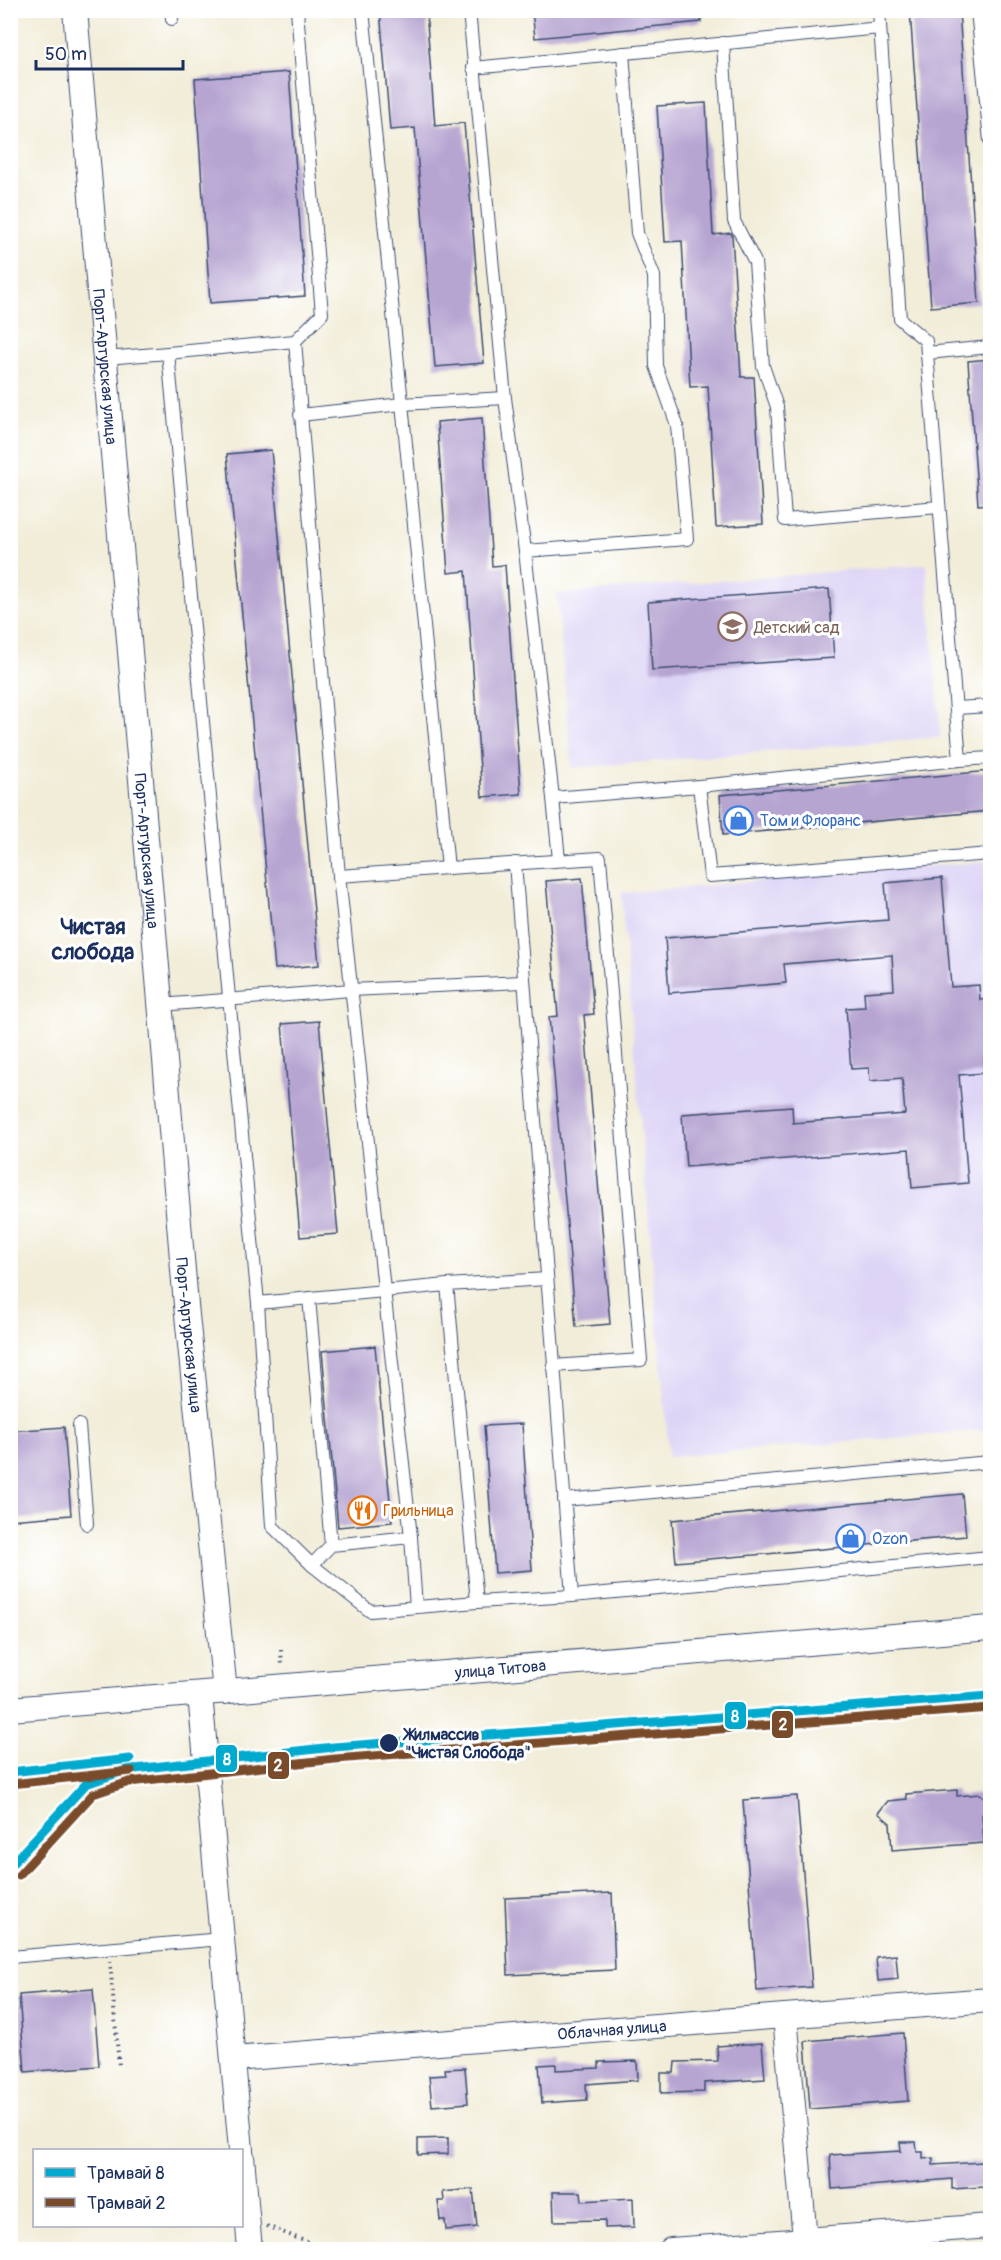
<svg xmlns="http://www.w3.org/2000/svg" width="1001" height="2260" font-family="Pangolin,sans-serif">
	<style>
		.built { fill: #ded5f6 }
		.building { fill: #b6a4d1 }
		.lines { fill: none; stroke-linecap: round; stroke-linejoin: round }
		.service-casing { stroke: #3b4c70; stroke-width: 14 }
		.minor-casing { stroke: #3b4c70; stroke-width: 26 }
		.path { stroke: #3b4c70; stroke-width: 4; stroke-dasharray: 1.5 4.5; stroke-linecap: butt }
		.service { stroke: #fff; stroke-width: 12 }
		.minor { stroke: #fff; stroke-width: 24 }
		.tram-1-casing { stroke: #fff; stroke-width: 14 }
		.tram-2-casing { stroke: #fff; stroke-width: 14 }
		.tram-1 { stroke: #00a9ce; stroke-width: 9 }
		.tram-2 { stroke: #7a4b2a; stroke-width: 9 }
		.stop-dot { fill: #1b2f5e; stroke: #fff; stroke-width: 2 }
		.labels { text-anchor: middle; stroke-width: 6; stroke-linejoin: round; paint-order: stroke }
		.street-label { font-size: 16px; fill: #1b2f5e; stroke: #fff }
		.education-label { font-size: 16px; fill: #785e54; stroke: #fff; text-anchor: start }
		.shop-label { font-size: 16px; fill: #366cbe; stroke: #fff; text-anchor: start }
		.food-label { font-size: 16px; fill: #c56008; stroke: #fff; text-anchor: start }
		.stop-label { font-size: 16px; font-weight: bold; fill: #1b2f5e; stroke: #fff; text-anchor: start }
		.district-label { font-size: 22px; font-weight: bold; fill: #1b2f5e; stroke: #fff }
		.line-badge { stroke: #fff; stroke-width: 2 }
		.badge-label { font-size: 16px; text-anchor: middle; font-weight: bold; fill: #fff }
	</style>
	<rect width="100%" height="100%" fill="#fff"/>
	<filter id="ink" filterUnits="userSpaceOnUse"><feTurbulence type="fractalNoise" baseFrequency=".0167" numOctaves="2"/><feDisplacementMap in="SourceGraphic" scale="12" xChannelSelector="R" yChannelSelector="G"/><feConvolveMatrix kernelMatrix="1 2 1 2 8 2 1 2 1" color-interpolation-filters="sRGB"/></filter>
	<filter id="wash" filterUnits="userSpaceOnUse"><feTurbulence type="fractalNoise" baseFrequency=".008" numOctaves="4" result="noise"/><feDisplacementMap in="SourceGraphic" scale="24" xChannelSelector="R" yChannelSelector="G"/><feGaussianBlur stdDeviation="1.35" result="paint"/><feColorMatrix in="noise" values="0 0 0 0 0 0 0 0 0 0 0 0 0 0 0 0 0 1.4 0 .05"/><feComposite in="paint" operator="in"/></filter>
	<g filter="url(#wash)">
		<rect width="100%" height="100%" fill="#f2edd8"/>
		<g class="built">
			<path d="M926,564L941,737L572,768L557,594Z"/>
			<path d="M990,861V1430L669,1457L621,893Z"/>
		</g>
		<g id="blocks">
			<g class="building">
				<path d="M380,10H426L435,126L464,123L484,363L435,367L415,128L390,130Z"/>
				<path d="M532,10H701V22L535,38Z"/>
				<path d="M910,10H959L979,303L931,307Z"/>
				<path d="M289,72L305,296L210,303L195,79Z"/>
				<path d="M706,103L713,235L731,233L732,235L741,377H754L763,524L716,527L708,386L690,387L682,241L665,242L657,106Z"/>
				<path d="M990,359V504L978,505L968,361Z"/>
				<path d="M482,418L492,566L505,565L521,794L482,797L466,571L448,573L437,422Z"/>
				<path d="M271,450L319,965L275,969L227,454Z"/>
				<path d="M829,589L834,658L652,670L648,602Z"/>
				<path d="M990,771V811L723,835L720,795Z"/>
				<path d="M582,878L594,1014L584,1015L610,1324L576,1327L549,1017L558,1016L546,881Z"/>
				<path d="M942,878L951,987L979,985L980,1000L990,999V1060L984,1061L985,1073L959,1075L968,1183L912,1188L909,1149L686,1167L682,1114L792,1106L793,1123L905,1114L902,1078L870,1081L869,1068L851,1069L846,1008L865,1007L864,992L894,990L892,955L784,964L786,983L669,993L665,938L888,920L885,883Z"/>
				<path d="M319,1021L338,1234L300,1237L282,1024Z"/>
				<path d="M375,1346L392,1522L338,1527L322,1351Z"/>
				<path d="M522,1424L532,1570L495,1573L484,1426Z"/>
				<path d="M64,1427L71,1515L10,1520V1431Z"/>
				<path d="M962,1494L966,1536L676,1562L672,1520Z"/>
				<path d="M957,1790V1796L980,1794L990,1802L982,1815L984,1843L892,1850L890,1823L878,1813L888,1801L907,1799L906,1794Z"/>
				<path d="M797,1796L812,1987L757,1991L743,1800Z"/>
				<path d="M612,1893L615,1970L508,1975L505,1898Z"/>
				<path d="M896,1955L898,1979L878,1981L876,1957Z"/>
				<path d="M93,1989L99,2066L25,2072L19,1995Z"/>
				<path d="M903,2033L908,2101L810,2109L805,2041Z"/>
				<path d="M762,2043L765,2079L704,2083V2092L661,2093V2073H674L675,2062L718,2061L717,2046Z"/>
				<path d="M637,2061L638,2080L586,2084L587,2100L542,2103L539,2065L556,2064V2070L599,2068V2062Z"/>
				<path d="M465,2068L468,2103L432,2106L429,2076L446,2075L445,2069Z"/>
				<path d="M448,2138V2154L418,2155V2139Z"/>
				<path d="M900,2142H916L917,2152H923V2159L933,2158V2165L982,2162L984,2187L952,2189V2179L832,2189L830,2155L901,2151Z"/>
				<path d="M473,2189L477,2227L446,2230L445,2220H440L438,2201H444L443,2192Z"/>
				<path d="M553,2192H581L582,2201L633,2198L634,2227L605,2228V2220L554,2221Z"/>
			</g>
		</g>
	</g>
	<g filter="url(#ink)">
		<use href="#blocks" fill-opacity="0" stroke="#3b4c70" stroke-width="1.5"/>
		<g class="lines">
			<defs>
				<g id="service">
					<path d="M172,10V19"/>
					<path d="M297,10L322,314L295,341L168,353L258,1303L447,1285"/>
					<path d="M363,10L448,868L600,858L641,1360L553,1366"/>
					<path d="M469,10L505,398L525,551L553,798L699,786L960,760L926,341L900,319L879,10"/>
					<path d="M977,10L990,141"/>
					<path d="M723,43L734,221L755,262L763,366L777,407L785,520L939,507"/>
					<path d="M473,68L880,28"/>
					<path d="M295,341L339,876L411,1537L416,1607"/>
					<path d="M927,353L990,347"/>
					<path d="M105,358L168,353"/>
					<path d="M300,415L402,404L505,398"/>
					<path d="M525,551L687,539L677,425L656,366L654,276L637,233L623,53"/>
					<path d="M956,708L990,706"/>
					<path d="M960,760L990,758"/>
					<path d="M699,786L710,876L990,854"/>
					<path d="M553,798L559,860"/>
					<path d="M515,863L572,1596"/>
					<path d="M339,876L448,868"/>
					<path d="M160,1005L351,990L522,982"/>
					<path d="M547,1279L447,1285L477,1602L572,1596L990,1557"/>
					<path d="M309,1298L331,1545"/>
					<path d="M258,1303L272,1526L312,1565L370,1611L477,1602"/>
					<path d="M79,1425L87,1524"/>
					<path d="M564,1500L990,1462"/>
					<path d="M312,1565L331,1545L411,1537"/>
					<path d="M10,1957L222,1939"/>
				</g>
				<g id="minor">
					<path id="s1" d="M75,10L186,1305L225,1692"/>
					<path d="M200,1694L241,2150"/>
					<path id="s2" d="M10,1709L990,1628"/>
					<path d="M785,2016L806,2250"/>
					<path id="s3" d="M233,2059L990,2000"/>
					<path d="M242,2156L250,2250"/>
					<path d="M671,2250L990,2226"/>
				</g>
			</defs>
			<use href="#service" class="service-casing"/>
			<use href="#minor" class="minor-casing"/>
			<g class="path">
				<path d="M281,1650L282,1666"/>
				<path d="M110,1961L119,2066"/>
				<path d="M267,2226L327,2250"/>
			</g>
			<use href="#service" class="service"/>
			<use href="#minor" class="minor"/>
			<defs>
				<g id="tram-1">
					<path d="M10,1772L130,1759"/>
					<path d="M10,1866L86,1784L126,1770L334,1747L990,1696"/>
				</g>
				<g id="tram-2">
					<path d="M11,1784L131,1771"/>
					<path d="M19,1875L93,1794L129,1782L335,1759L990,1708"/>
				</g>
			</defs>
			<use href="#tram-1" class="tram-1-casing"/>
			<use href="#tram-2" class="tram-2-casing"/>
			<use href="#tram-1" class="tram-1"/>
			<use href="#tram-2" class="tram-2"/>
		</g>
	</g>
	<defs>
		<symbol id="school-ring" viewBox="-11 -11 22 22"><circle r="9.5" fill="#fff" stroke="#8d6e63" stroke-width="1.5"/><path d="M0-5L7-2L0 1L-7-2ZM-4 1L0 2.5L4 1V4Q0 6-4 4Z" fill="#8d6e63"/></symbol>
		<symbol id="shop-ring" viewBox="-11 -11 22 22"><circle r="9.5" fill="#fff" stroke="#3f7fe0" stroke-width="1.5"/><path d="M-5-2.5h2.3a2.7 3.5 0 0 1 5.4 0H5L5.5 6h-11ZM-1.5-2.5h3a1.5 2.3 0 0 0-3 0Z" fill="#3f7fe0"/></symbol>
		<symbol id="restaurant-ring" viewBox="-11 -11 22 22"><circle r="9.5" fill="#fff" stroke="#e8710a" stroke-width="1.5"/><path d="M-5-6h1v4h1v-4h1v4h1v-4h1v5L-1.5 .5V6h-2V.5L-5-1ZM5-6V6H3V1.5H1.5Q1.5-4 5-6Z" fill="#e8710a"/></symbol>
	</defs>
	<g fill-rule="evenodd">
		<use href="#school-ring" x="716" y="610" width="33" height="33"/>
		<use href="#shop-ring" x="722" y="804" width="33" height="33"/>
		<use href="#restaurant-ring" x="346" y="1494" width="33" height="33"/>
		<use href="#shop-ring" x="834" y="1522" width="33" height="33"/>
	</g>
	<circle class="stop-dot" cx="389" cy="1743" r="10"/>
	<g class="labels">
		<g class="street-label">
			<text dy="6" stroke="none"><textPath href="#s1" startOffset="358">Порт-Артурская улица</textPath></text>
			<text dy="6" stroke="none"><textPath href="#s1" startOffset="844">Порт-Артурская улица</textPath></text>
			<text dy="6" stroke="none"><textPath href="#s1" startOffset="1330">Порт-Артурская улица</textPath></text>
			<text dy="6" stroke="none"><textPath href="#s2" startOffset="492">улица Титова</textPath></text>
			<text dy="6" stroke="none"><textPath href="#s3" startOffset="380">Облачная улица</textPath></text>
		</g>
		<g class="education-label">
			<text x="754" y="633">Детский сад</text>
		</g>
		<g class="shop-label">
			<text x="760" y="826">Том и Флоранс</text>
			<text x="872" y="1544">Ozon</text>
		</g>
		<g class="food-label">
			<text x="383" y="1516">Грильница</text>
		</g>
		<g class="stop-label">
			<text x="405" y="1740">Жилмассив<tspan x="405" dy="18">"Чистая Слобода"</tspan></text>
		</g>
		<g class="district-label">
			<text x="93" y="934">Чистая<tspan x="93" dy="25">слобода</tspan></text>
		</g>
	</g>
	<g class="line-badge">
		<rect x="724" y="1701" width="23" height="29" rx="6" fill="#00a9ce"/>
		<rect x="771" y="1710" width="23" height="29" rx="6" fill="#7a4b2a"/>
		<rect x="215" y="1744" width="23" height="29" rx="6" fill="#00a9ce"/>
		<rect x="267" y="1751" width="23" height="29" rx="6" fill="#7a4b2a"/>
	</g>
	<g class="badge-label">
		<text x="735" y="1722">8</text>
		<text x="783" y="1730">2</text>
		<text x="227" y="1765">8</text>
		<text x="278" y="1771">2</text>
	</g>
	<rect width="1001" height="2260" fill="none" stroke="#fff" stroke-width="36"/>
	<rect x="33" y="2149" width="210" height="78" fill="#ffffff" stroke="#a4acbf" stroke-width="1.5"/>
	<rect x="45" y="2168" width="30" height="9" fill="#00a9ce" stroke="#a4acbf" stroke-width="1.5"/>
	<text x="87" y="2179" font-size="18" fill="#1b2f5e">Трамвай 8</text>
	<rect x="45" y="2198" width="30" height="9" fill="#7a4b2a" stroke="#a4acbf" stroke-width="1.5"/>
	<text x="87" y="2209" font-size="18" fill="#1b2f5e">Трамвай 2</text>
	<path d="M36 60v9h147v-9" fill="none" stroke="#1b2f5e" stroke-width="3"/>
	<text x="45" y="60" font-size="18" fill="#1b2f5e" stroke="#ffffff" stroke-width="4.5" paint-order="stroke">50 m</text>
</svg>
